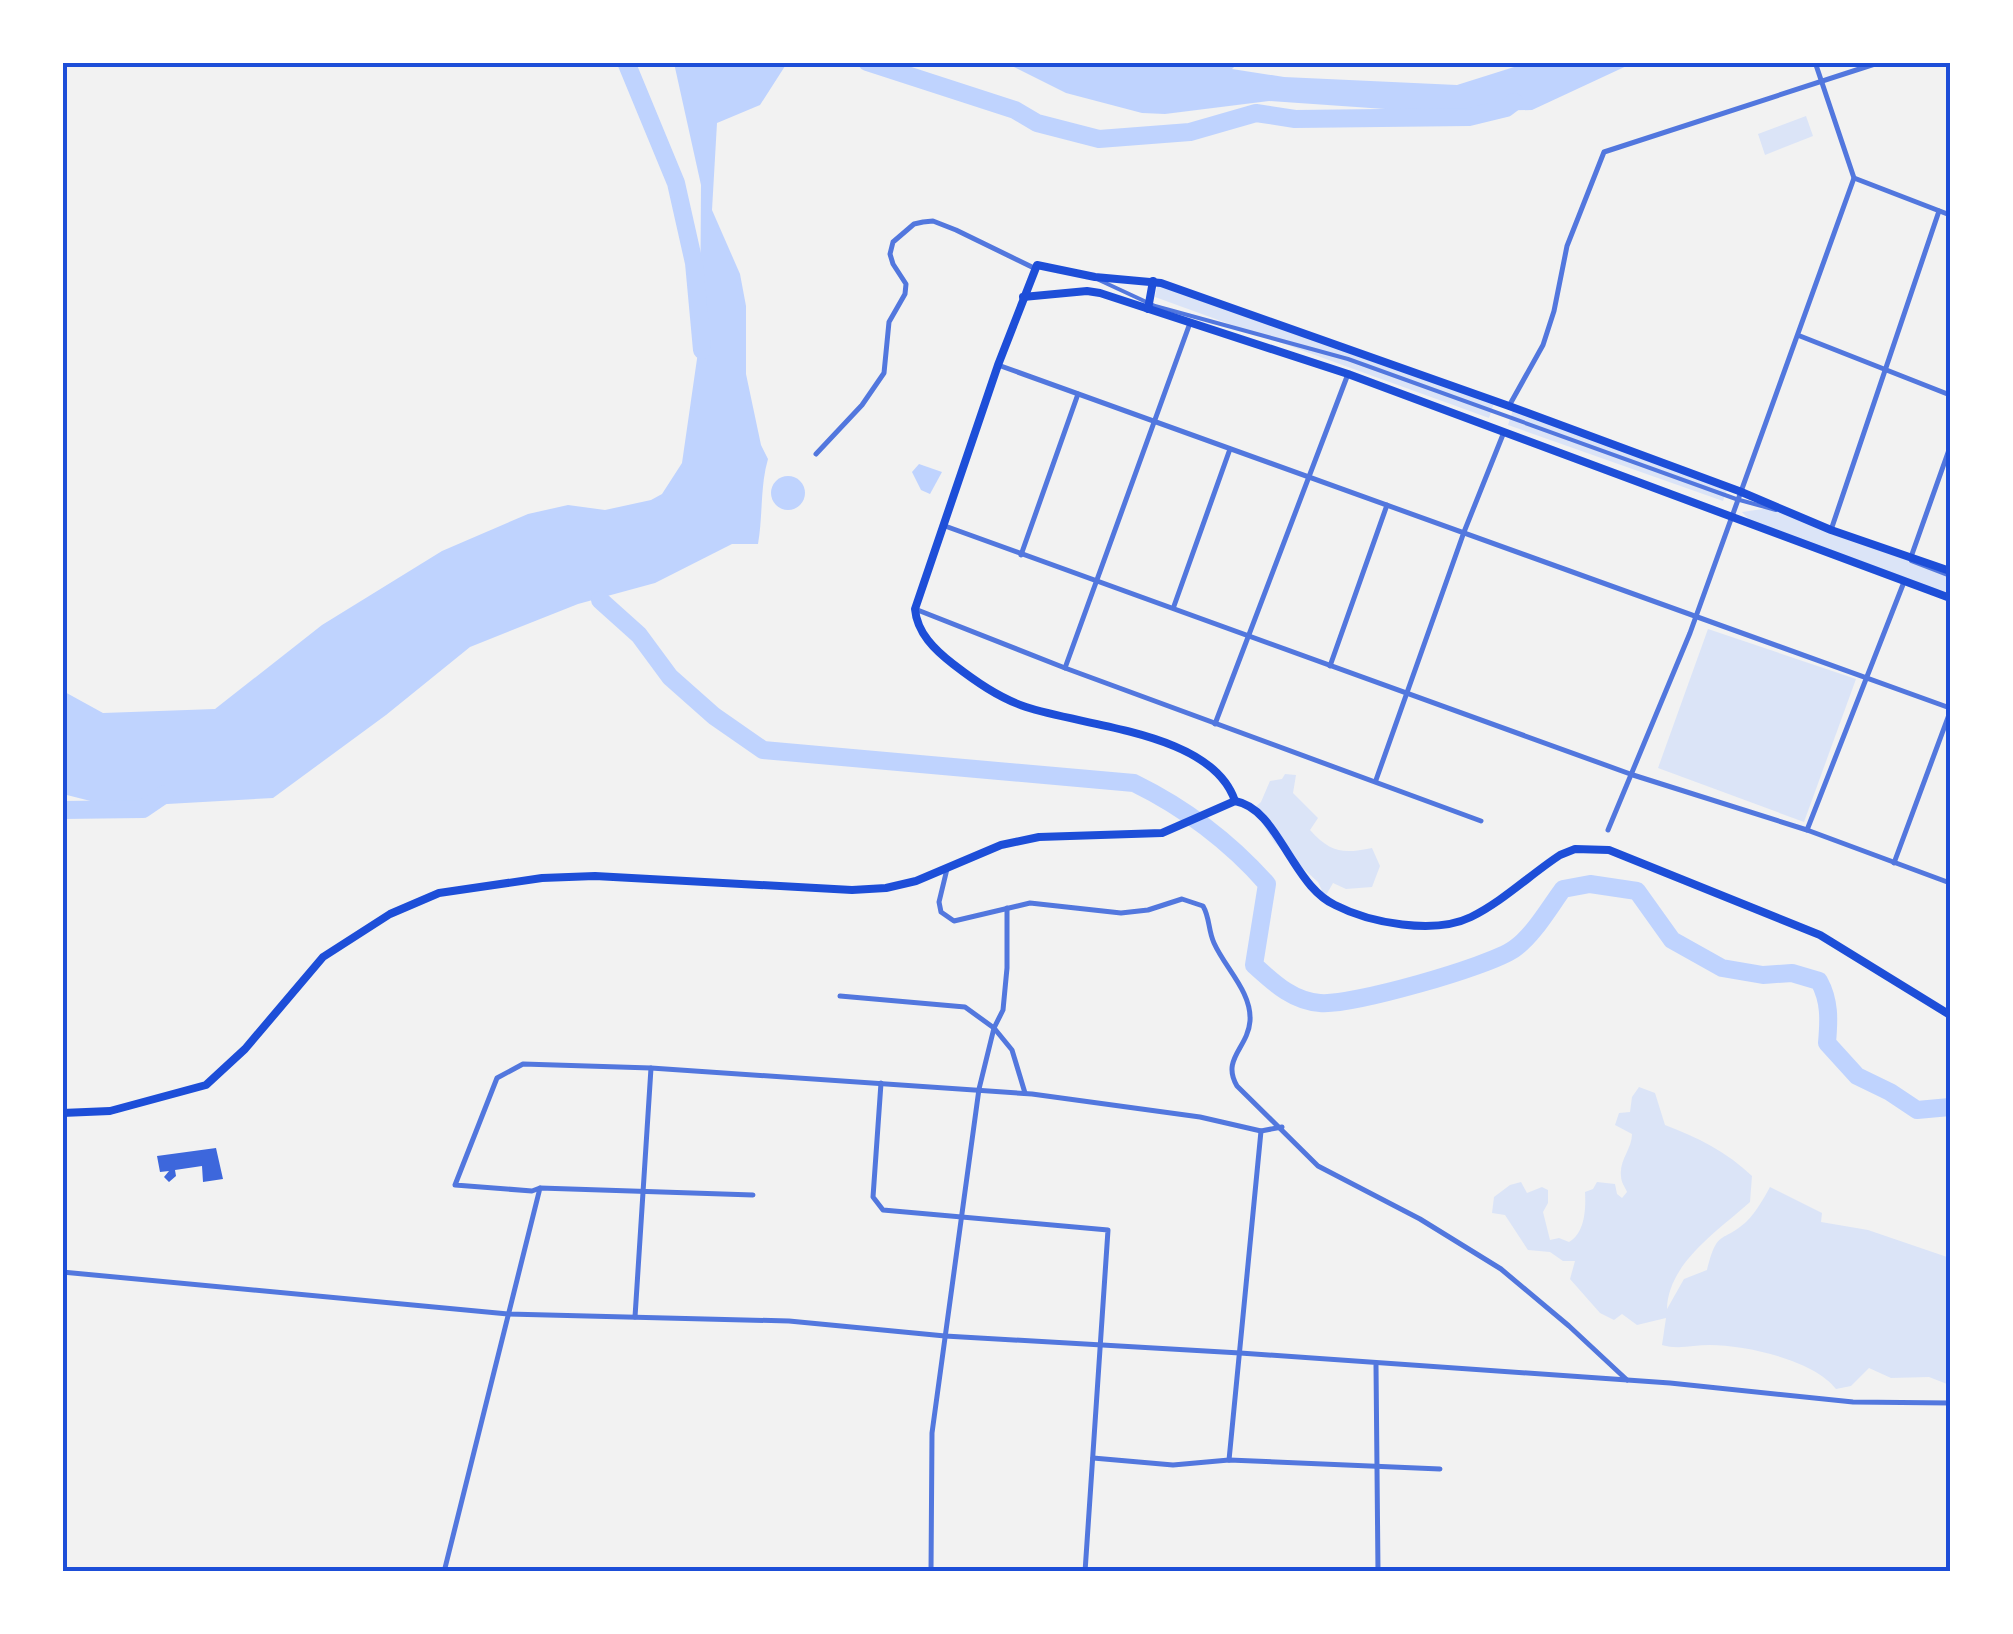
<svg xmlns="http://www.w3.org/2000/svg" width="2013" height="1634" font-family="'Zilla Slab',serif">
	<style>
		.green { fill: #dbe4f7 }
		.water { fill: #bfd3fe }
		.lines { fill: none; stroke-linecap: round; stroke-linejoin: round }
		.river { stroke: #bfd3fe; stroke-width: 18 }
		.building { fill: #3d67dc }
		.pedestrian { stroke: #5277de; stroke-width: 4 }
		.minor { stroke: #5277de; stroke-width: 5 }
		.primary { stroke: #1d4ed8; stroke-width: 8 }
		.trunk { stroke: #1d4ed8; stroke-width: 8 }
		.neatline { fill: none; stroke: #1d4ed8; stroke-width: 4 }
	</style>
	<rect width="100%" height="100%" fill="#f2f2f2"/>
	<g class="green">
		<path d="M1806,116L1813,136L1765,155L1758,134Z"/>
		<path d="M1158,282L1494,403L1489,418L1155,297Z"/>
		<path d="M1513,410L1728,487L1723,501L1508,425Z"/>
		<path d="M1770,508L1950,571V593C1904,579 1770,546 1742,512Z"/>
		<path d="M1708,629L1856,679L1804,822L1658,768Z"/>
		<path d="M1285,774L1296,775L1293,793L1318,818L1310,830C1331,853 1343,854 1372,848L1380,866L1372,887L1346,889L1333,883L1325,897L1318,882L1275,843L1253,809L1261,802L1270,781L1282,779Z"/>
		<path d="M1639,1087L1655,1093L1665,1125C1697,1137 1727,1152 1752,1176L1750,1202C1719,1230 1668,1263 1667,1309L1684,1279L1707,1270C1718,1227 1721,1245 1747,1221C1756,1212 1764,1198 1770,1187L1822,1213L1821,1222L1868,1230L1950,1258V1382L1947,1384L1929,1377L1891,1378L1869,1368L1851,1386L1836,1389C1814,1360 1745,1345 1710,1345C1693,1345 1678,1350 1662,1345L1666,1318L1637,1325L1622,1314L1614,1320L1600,1313L1570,1279L1575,1261H1563L1550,1252L1528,1250L1505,1215L1492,1213L1494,1197L1510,1185L1521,1182L1527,1193L1542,1187L1548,1190V1203L1543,1212L1550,1240L1559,1238L1569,1242C1585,1233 1586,1209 1585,1192L1593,1189L1597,1182L1615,1184L1617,1194L1622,1198L1627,1192C1625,1187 1621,1182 1621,1176C1619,1160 1632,1149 1632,1134L1615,1125L1619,1113L1630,1112L1632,1097Z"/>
	</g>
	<g class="water">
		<path d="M674,63H787L760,105L717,123L712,210L740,274L746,306V374L761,445L768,459C760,486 763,516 758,544H732L655,583L578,604L470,647L386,715L273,798L114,807L63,794V691L103,713L215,709L322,625L442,551L528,514L568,505L605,510L651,500L662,494L682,463L700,338L701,185Z"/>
		<path d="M1006,63H1238L1232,69L1284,77L1457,85L1527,63H1633L1532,110L1428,112L1269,101L1165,114L1142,113L1066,93Z"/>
		<path d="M919,464L942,472L930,494L921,490L912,472Z"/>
		<circle cx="788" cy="493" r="17"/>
	</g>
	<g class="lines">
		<g class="river">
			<path d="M626,62L676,183L694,263L702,350"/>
			<path d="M867,62L1015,110L1037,123L1099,139L1190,132L1256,113L1295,119L1469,117L1506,108L1514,102"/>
			<path d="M600,600L639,635L670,677L714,716L763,750L1134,783C1185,808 1229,841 1267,884L1254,965C1273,982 1292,1001 1320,1003C1350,1006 1488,967 1514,949C1533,936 1549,908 1563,889L1590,884L1637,891L1672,940L1722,968L1763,975L1792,973L1819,981C1830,1001 1829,1020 1827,1043L1857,1076L1890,1092L1917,1110L1950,1107"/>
			<path d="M62,810L143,809L165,794"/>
		</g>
	</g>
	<path class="building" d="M216,1148L223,1179L203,1182L202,1166L175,1170L176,1176L169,1182L164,1177L169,1171L160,1172L157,1156Z"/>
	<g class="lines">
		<g class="pedestrian">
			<path d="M1099,280L1155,306L1348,359L1736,499L1776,510"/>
			<path d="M1911,561L1950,576"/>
		</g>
		<g class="minor">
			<path d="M1854,178L1950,215"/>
			<path d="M1800,336L1950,395"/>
			<path d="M998,365L1950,708"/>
			<path d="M1509,406L1543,345L1554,311L1567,246L1604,152L1881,62"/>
			<path d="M816,454L862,405L884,373L889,322L905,294L906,284L893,264L890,254L893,242L914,224L923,222L933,221L956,230L1034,268"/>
			<path d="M945,526L1633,775L1807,830L1950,883"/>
			<path d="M1831,530L1939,211"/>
			<path d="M1021,555L1078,394"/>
			<path d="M1911,557L1950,447"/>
			<path d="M1174,606L1230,449"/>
			<path d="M915,609L1065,668L1481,821"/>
			<path d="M1330,666L1387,505"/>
			<path d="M1065,668L1190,323"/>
			<path d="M1215,724L1348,374"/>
			<path d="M1376,780L1464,532L1504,432"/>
			<path d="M1608,830L1690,633L1854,178L1815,62"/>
			<path d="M1807,830L1904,582"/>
			<path d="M1894,863L1950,712"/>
			<path d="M947,869L939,902L941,912L954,921L1030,903L1121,913L1148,910L1182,899L1203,906C1210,918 1208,930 1214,943C1225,968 1252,992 1250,1021C1248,1048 1221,1059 1237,1086L1318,1166L1420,1219L1501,1269L1569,1326L1627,1380"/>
			<path d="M840,996L965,1007L994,1028L1012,1050L1025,1093"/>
			<path d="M881,1083L873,1197L883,1210L1108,1230L1085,1572"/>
			<path d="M540,1188L532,1191L455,1185L497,1078L523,1064L651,1068L1032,1094L1200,1117L1261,1131L1282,1127"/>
			<path d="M62,1272L508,1314L789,1321L945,1336L1240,1353L1670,1383L1853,1402L1950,1403"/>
			<path d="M635,1317L651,1068"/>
			<path d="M1376,1365L1378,1572"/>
			<path d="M1093,1458L1173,1465L1229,1460L1440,1469"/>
			<path d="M1229,1460L1261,1131"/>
			<path d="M444,1572L540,1188L753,1195"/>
			<path d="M931,1572L932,1433L979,1089L994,1028L1003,1010L1007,968V908"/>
		</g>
		<g class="primary">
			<path d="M1023,297L1087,291L1100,293L1348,374L1950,598"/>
			<path d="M1148,309L1153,281"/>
			<path d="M1235,801C1212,732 1086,727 1026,707C999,698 975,681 953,664C935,650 917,633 915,609L998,365L1037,265L1095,277L1161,283L1509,406L1739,491L1831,530L1950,571"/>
		</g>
		<path class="trunk" d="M62,1113L110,1111L206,1085L245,1049L323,957L390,914L439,893L542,878L595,876L852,890L886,888L916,881L1001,845L1039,837L1162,833L1235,801C1263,806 1278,839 1293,861C1304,878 1316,896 1335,905C1370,923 1434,935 1471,917C1502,902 1531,874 1560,855L1575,849L1609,850L1820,935L1950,1015"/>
	</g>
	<rect width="2013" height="1634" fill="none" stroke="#ffffff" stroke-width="130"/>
	<rect x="65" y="65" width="1883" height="1504" class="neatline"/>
</svg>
